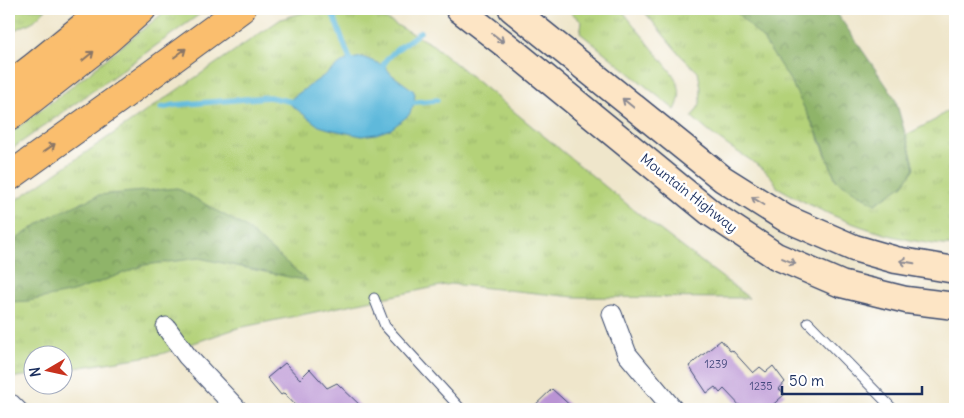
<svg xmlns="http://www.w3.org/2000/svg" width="964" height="418" font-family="Delius,sans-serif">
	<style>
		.grass { fill: url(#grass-tufts); stroke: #68806c }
		.forest { fill: url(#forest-crowns); stroke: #557264 }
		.water { fill: #5eb9db; stroke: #3c749c }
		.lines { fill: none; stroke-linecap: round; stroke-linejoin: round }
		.stream { stroke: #5eb9db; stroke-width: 5.5 }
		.building { fill: #ba94d4 }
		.lane-casing { stroke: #3b4a6e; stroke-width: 11 }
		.street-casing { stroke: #3b4a6e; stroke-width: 21 }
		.secondary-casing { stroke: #3b4a6e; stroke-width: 29 }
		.highway-casing { stroke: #3b4a6e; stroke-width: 30 }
		.lane { stroke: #fff; stroke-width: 9 }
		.street { stroke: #fff; stroke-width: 19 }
		.secondary { stroke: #fde5c5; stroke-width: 26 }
		.highway { stroke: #fabe6e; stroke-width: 28 }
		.oneway { stroke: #8c8a92 }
		.oneway2 { stroke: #8a7666 }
		.labels { text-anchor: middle; stroke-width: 5; stroke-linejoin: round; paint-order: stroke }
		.number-label { font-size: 11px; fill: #43487c }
		.street-label { font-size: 14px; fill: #1b2f5e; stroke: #fff }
	</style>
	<defs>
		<pattern id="grass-tufts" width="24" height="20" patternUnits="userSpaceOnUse" patternTransform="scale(1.25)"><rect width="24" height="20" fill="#b4d279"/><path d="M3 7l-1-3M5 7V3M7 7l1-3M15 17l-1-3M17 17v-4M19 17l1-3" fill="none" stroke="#9ab56b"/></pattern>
		<pattern id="forest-crowns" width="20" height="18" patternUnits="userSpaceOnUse" patternTransform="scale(1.25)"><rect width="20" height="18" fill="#8fb469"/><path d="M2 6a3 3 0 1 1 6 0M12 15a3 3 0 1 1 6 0" fill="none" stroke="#74935a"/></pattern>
	</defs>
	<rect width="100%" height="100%" fill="#fff"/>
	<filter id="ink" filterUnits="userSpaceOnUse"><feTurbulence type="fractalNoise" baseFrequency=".02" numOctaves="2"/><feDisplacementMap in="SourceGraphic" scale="10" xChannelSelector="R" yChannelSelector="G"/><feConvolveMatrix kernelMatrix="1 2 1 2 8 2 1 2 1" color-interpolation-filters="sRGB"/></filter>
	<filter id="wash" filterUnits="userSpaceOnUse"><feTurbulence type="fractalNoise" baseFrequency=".0096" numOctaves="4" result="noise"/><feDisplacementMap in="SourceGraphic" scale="20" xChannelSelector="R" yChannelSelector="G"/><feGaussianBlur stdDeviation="1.12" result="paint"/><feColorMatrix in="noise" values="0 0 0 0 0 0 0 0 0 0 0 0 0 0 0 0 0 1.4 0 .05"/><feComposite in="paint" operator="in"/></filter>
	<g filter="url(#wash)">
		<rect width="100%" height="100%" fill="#efe6cb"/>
		<g class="grass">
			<path d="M18,9H46L34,21L9,33V20Z"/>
			<path d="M168,9H207L9,151V134L69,89Z"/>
			<path d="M316,9H367L433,45L634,210L749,298L574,297L450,284L238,328L161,354L63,370L62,356H32V375L9,378V205L281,19Z"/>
			<path d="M569,9H621L672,73C681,87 682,96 675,110L580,33L582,22L568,10Z"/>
			<path d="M642,9H736L738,14C746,22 756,30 763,39C795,80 817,131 836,180L915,168L906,135L935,120L955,105V246C891,242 832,219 777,187C770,167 739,155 723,142C712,135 702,126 692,117L700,104L701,88L698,72L681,56Z"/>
		</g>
		<g class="forest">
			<path d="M736,9H834L895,98L915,168L903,185L875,204L836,180L821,141L790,80L762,38L738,14Z"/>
			<path d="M177,188L245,227L308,281L199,258L145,265L73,292L28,301L9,302V244L49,217L99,195Z"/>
		</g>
		<path class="water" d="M362,57L385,66L391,74L413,90L415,94L414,104L409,115L391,129L376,134L362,136L333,130L319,126L291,105L292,98L346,60Z"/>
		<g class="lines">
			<g class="stream">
				<path d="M331,9L352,65"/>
				<path d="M381,70C387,53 406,44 420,32"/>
				<path d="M407,103L437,100"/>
				<path d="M161,108L175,105L269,97L298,103"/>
			</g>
		</g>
		<g id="blocks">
			<g class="building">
				<path d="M721,340L730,351L732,350L753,373L760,367L766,372L773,366L785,382L779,389L785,394L768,409H743L724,389L720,393L715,387L707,393L689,366Z"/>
				<path d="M285,363L300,379L310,369L327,388L337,383L364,409H307L302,404L297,407L284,393L281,395L267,378Z"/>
				<path d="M552,389L574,409H531Z"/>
			</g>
		</g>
	</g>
	<g filter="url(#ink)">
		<use href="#blocks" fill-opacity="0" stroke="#3b4a6e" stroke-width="1"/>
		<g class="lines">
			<defs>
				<g id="lane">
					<path d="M374,298L385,326L461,409"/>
					<path d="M808,322L893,409"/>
					<path d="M14,400L23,409"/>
				</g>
				<g id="street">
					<path d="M612,314L627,354L673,409"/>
					<path d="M166,327L187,356L237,409"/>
				</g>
				<g id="secondary">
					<path d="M459,9L507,46L712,214L776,256L841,284L906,300L955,306"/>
					<path d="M512,9L723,179L785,218L854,248L896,260L955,270"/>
				</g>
				<g id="highway">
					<path d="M9,86L35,66L105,9"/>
					<path d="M9,117L106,41L142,9"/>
					<path d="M9,177L118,99L241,9"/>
				</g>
			</defs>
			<use href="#lane" class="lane-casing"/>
			<use href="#street" class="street-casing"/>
			<use href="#secondary" class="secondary-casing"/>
			<use href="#highway" class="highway-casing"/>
			<use href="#lane" class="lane"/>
			<use href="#street" class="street"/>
			<use href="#secondary" class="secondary"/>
			<use href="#highway" class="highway"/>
		</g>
		<defs><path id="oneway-shaft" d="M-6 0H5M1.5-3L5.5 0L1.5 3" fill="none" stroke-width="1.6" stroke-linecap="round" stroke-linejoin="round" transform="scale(1.25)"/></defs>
		<g class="oneway">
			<use href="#oneway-shaft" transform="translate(498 38) rotate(38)"/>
			<use href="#oneway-shaft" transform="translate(628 103) rotate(-141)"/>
			<use href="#oneway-shaft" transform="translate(758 201) rotate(-148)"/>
			<use href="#oneway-shaft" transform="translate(789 261) rotate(23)"/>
			<use href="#oneway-shaft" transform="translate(907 262) rotate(-170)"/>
		</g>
		<g class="oneway2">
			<use href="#oneway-shaft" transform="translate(180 53) rotate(-37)"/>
			<use href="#oneway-shaft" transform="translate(88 56) rotate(-39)"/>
			<use href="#oneway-shaft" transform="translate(49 148) rotate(-35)"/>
		</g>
	</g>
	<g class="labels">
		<g class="number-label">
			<text x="716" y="368">1239</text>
			<text x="761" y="390">1235</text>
		</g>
		<g class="street-label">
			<text transform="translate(689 193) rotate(38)" y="5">Mountain Highway</text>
		</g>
	</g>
	<rect width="964" height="418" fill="none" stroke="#fff" stroke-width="30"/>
	<g transform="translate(48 370) rotate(261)"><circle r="24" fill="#ffffff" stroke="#a4acbf"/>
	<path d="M0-4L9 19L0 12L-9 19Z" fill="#c8321e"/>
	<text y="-8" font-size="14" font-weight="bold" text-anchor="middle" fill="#1b2f5e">N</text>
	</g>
	<path d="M782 386v8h140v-8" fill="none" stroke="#1b2f5e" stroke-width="2.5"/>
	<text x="789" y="386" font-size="15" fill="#1b2f5e" stroke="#ffffff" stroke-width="4" paint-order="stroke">50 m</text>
</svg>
